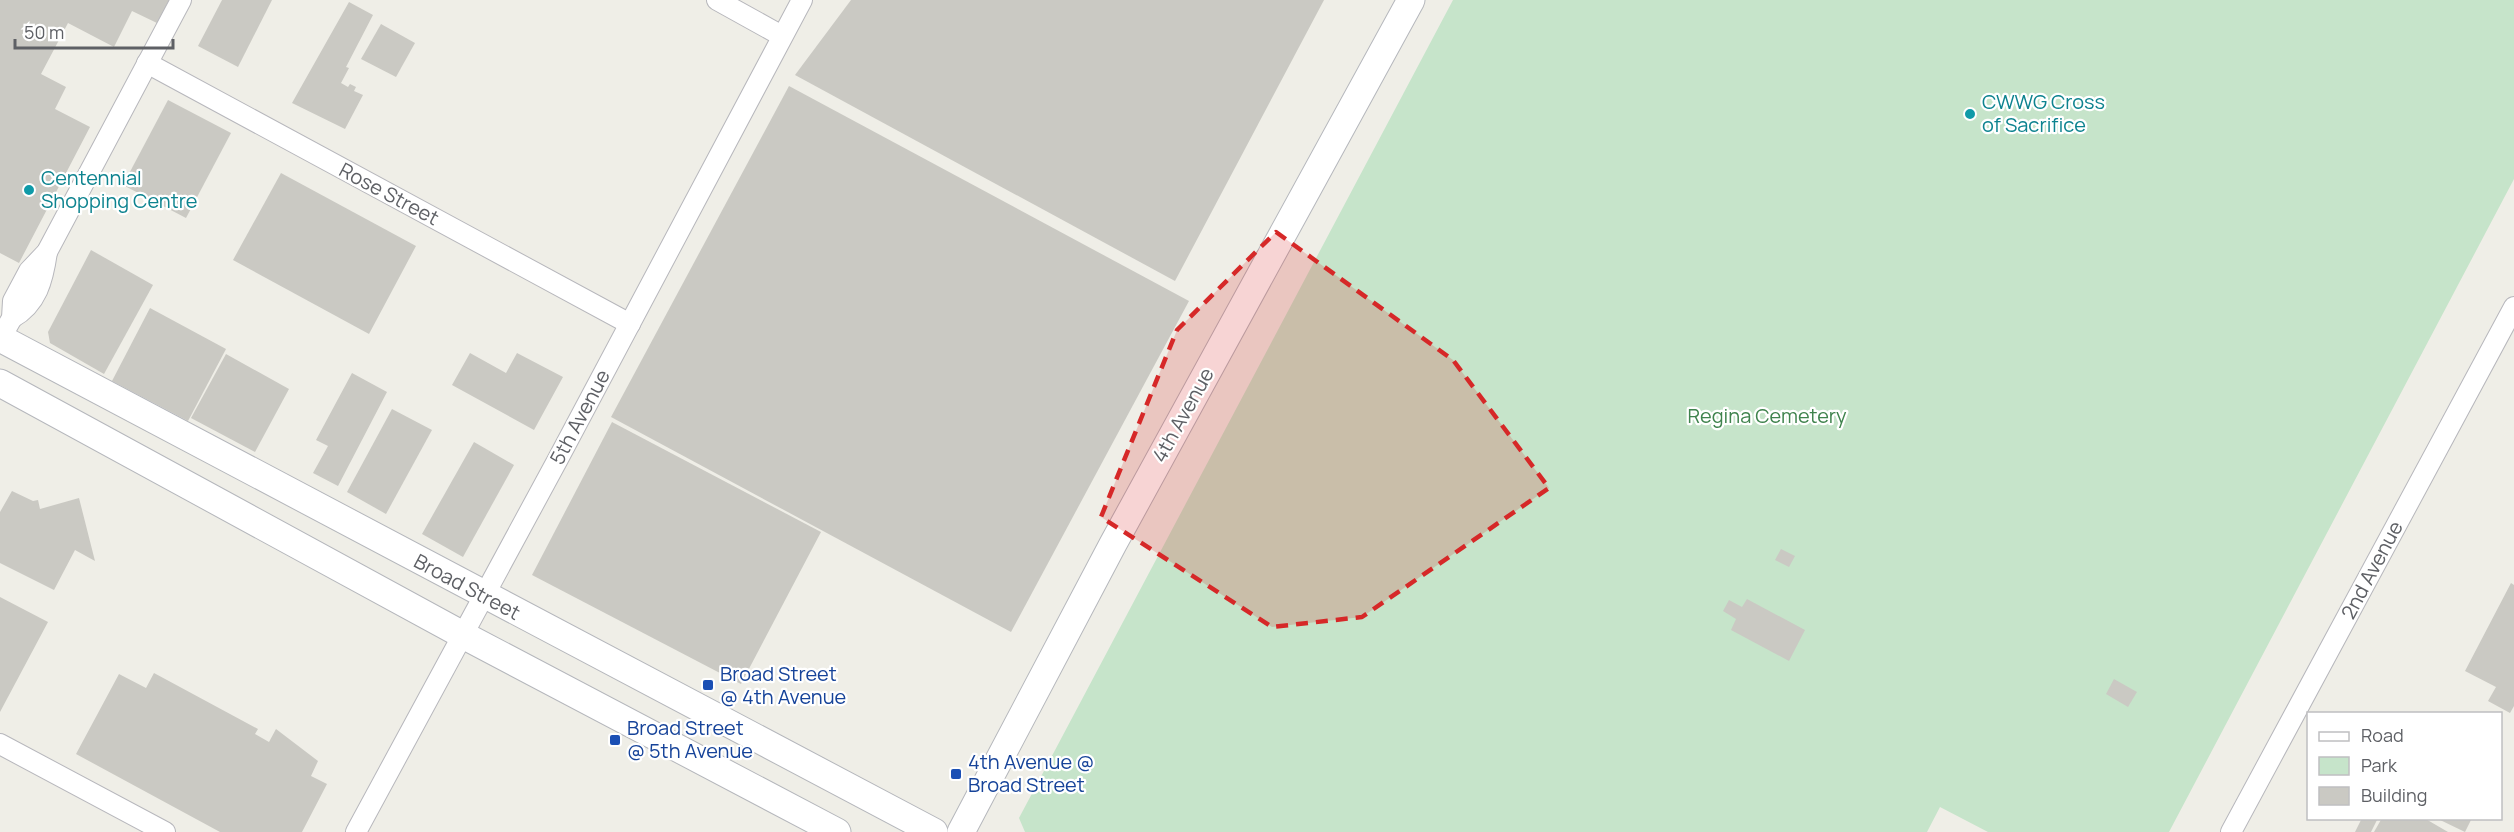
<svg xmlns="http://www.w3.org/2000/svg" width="2514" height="832" font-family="Manrope,sans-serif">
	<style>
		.green { fill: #c6e4ca }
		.building { fill: #cac9c3 }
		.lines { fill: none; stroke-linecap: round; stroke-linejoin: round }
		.minor-casing { stroke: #b7b7bc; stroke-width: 22 }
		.secondary-casing { stroke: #b5b7bc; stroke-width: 29 }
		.minor { stroke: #fff; stroke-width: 20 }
		.secondary { stroke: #fff; stroke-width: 27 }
		.marked { fill: #d62828; fill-opacity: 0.2; stroke: #d62828; stroke-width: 4.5; stroke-dasharray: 12 8; stroke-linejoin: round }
		.culture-dot { fill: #0f9aa8; stroke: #fff; stroke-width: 2 }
		.transit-dot { fill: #1a4fb4; stroke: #fff; stroke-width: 2 }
		.labels { text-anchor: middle; stroke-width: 4.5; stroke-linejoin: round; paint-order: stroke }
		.culture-label { font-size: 20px; fill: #0d838f; stroke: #fff; text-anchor: start }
		.street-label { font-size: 20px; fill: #5e6065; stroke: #fff }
		.park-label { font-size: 20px; fill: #3f834d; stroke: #fff }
		.transit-label { font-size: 20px; fill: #164399; stroke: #fff; text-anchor: start }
	</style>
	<rect width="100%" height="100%" fill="#efeee7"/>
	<path class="green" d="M1453,0H2514V179L2169,832H1988L1940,807L1927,832H1025L1019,818Z"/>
	<g class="building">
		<path d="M0,0H169L157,23L132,11L114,47L68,23L41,74L66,87L55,109L90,127L19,263L0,253Z"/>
		<path d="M222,0H272L238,67L198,46Z"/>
		<path d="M851,0H1324L1175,281L795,75Z"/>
		<path d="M349,2L373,15L346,67L349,68L341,83L348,87L350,84L356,87L354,91L363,95L345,129L292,103Z"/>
		<path d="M381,24L415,43L396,77L361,59Z"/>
		<path d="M789,86L1189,301L1011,632L611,417Z"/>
		<path d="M168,100L231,133L186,218L123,185Z"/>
		<path d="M281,173L416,246L369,334L233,260Z"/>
		<path d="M91,250L153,285L104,374L50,343L48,332Z"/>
		<path d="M150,308L226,349L188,421L112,381Z"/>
		<path d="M470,353L506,373L517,353L563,377L534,430L452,385Z"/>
		<path d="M226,354L289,389L255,452L191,418Z"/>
		<path d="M352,373L387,392L338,486L313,473L328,446L316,440Z"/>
		<path d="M392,409L432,430L386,514L347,492Z"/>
		<path d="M612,422L821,532L741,684L532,575Z"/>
		<path d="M474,442L514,465L463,557L422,534Z"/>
		<path d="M12,491L33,501L38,500L40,509L79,498L95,561L75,550L54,590L0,563V512Z"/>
		<path d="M1781,549L1795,556L1789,567L1775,560Z"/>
		<path d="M2511,583L2514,585V706L2510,713L2488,701L2496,687L2465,671Z"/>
		<path d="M0,597L48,622L0,712Z"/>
		<path d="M1747,599L1805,630L1789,661L1731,630L1736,619L1723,611L1729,600L1742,607Z"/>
		<path d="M154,673L258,729L255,734L269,742L276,729L318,761L311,776L327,784L302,832H220L76,754L119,674L146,688Z"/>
		<path d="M2114,679L2137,692L2128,707L2106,694Z"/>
		<path d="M2362,818H2378L2371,832H2355Z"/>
		<path d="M2382,818H2424L2448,832H2374Z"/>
		<path d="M2436,818H2472L2465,832Z"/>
	</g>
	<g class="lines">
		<defs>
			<g id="minor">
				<path d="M717,0L782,36"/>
				<path d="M147,63L630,324"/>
				<path d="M12,318C37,304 43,280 47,252"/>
				<path d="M0,339L12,318L13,301L29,271L47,252L181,0"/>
				<path d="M0,744L165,832"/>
				<path d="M356,832L558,459L802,0"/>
				<path d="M2231,832L2514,307"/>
			</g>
			<g id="secondary">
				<path d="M0,338C312,502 622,669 934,832"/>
				<path d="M0,383L461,634L837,832"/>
				<path d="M961,832L1113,544L1411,0"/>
			</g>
		</defs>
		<use href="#minor" class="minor-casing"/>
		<use href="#secondary" class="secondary-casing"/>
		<use href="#minor" class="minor"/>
		<use href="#secondary" class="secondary"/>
	</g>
	<path class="marked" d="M1276,232L1453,360L1549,488L1362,617L1272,627L1101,517L1177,330Z"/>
	<g class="culture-dot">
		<circle cx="1970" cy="114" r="6"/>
		<circle cx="29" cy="190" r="6"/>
	</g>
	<g class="transit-dot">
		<rect x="702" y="679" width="12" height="12" rx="3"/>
		<rect x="609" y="734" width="12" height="12" rx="3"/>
		<rect x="950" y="768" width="12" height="12" rx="3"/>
	</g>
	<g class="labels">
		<g class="culture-label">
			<text x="1982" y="109">CWWG Cross<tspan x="1982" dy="23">of Sacrifice</tspan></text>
			<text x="41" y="185">Centennial<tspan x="41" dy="23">Shopping Centre</tspan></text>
		</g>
		<g class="street-label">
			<text transform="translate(389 194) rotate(28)" y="7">Rose Street</text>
			<text transform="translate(1183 415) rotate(-61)" y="7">4th Avenue</text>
			<text transform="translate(580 417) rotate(-62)" y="7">5th Avenue</text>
			<text transform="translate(2372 570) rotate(-62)" y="7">2nd Avenue</text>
			<text transform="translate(467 587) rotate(28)" y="7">Broad Street</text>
		</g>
		<g class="park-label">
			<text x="1767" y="423">Regina Cemetery</text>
		</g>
		<g class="transit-label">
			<text x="720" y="681">Broad Street<tspan x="720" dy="23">@ 4th Avenue</tspan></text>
			<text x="627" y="735">Broad Street<tspan x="627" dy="23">@ 5th Avenue</tspan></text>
			<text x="968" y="769">4th Avenue @<tspan x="968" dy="23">Broad Street</tspan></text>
		</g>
	</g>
	<rect x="2307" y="712" width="195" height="108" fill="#ffffff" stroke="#bfbfc1" stroke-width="1.5"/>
	<rect x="2319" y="732" width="30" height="9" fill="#ffffff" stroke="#bfbfc1" stroke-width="1.5"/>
	<text x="2361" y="742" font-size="18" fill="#5e6065">Road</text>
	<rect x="2319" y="757" width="30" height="18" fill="#c6e4ca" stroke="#bfbfc1" stroke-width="1.5"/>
	<text x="2361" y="772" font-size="18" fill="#5e6065">Park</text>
	<rect x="2319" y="787" width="30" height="18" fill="#cac9c3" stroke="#bfbfc1" stroke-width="1.5"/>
	<text x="2361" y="802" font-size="18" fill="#5e6065">Building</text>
	<path d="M15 39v9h158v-9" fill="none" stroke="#5e6065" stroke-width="3"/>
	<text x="24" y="39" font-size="18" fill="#5e6065" stroke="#ffffff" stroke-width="4.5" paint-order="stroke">50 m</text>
</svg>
